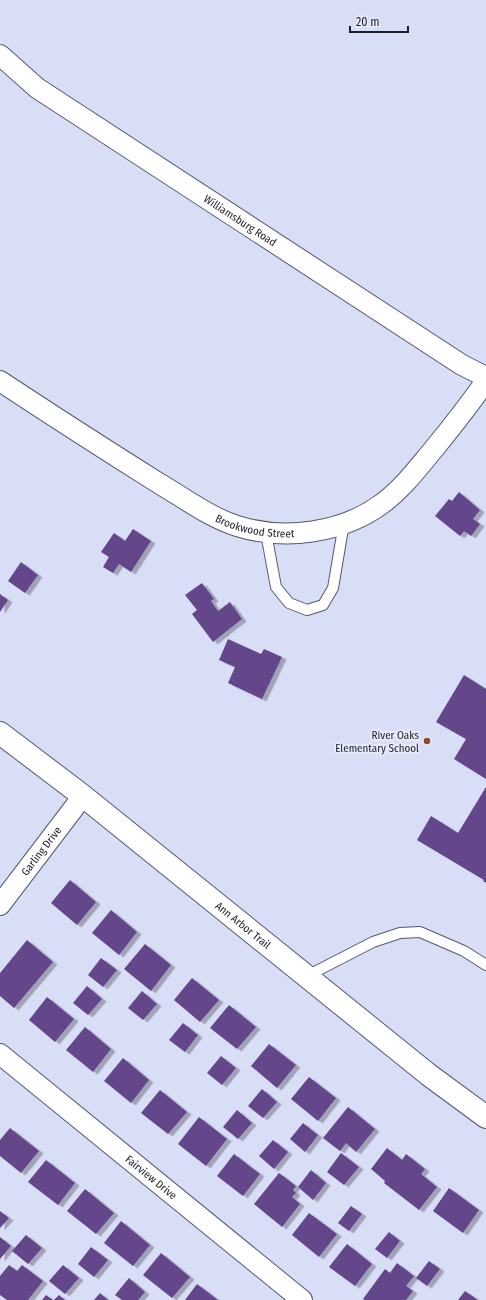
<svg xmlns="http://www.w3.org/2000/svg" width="486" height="1300" font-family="'Fira Sans Condensed',sans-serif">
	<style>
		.building { fill: #63468a; filter: url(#shadow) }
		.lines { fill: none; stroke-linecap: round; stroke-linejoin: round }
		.lane-casing { stroke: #55596e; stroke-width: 12 }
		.street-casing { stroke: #55596e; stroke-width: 22 }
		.secondary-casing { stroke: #55596e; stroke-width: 24 }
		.lane { stroke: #fff; stroke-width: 10 }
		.street { stroke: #fff; stroke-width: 20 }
		.secondary { stroke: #fff; stroke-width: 22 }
		.poi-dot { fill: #904727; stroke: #e8ebfb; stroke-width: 1.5 }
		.labels { text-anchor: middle; stroke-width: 4; stroke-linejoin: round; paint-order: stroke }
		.street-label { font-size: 11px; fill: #1d1e27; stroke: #e8ebfb }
		.poi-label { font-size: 11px; fill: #1d1e27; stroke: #e8ebfb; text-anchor: end }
	</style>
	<defs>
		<filter id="shadow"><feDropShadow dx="4.5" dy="2.5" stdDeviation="0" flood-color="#0004"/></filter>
	</defs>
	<rect width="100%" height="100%" fill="#d9def7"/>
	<g class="building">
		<path d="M459,492L480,510L473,519L480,524L471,536L464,531L460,536L435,516L449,499L452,501Z"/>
		<path d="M133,529L151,541L131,572L119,564L113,573L103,567L109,557L101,552L114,533L125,541Z"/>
		<path d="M21,562L38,575L25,593L8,581Z"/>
		<path d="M202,583L214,599L211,601L218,611L230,602L242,619L213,642L192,614L197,610L185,595Z"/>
		<path d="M0,594L8,600L0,612Z"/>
		<path d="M228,639L261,654L264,649L282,657L262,699L228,683L235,667L219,660Z"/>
		<path d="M464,675L486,689V779L454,759L466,739L436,722Z"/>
		<path d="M486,787V883L483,881L484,880L417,840L431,816L458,833Z"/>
		<path d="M70,880L96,902L77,925L51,903Z"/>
		<path d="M111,910L137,932L119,955L92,933Z"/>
		<path d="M27,940L53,962L14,1008L0,996V973Z"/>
		<path d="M145,944L171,965L151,991L124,969Z"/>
		<path d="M101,958L117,970L103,987L88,975Z"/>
		<path d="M192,978L219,1000L200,1022L174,1000Z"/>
		<path d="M87,986L102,999L88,1015L73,1003Z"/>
		<path d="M142,991L157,1004L143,1020L128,1008Z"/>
		<path d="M47,997L74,1019L55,1042L29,1020Z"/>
		<path d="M229,1005L256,1027L237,1049L210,1028Z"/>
		<path d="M183,1023L198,1035L185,1052L169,1040Z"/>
		<path d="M85,1027L111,1049L93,1072L66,1050Z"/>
		<path d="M269,1044L296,1065L277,1088L251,1066Z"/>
		<path d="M221,1056L236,1068L222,1085L207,1073Z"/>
		<path d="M123,1058L149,1080L131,1103L104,1081Z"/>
		<path d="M309,1077L336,1098L318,1121L291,1099Z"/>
		<path d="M262,1089L277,1102L263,1118L248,1106Z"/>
		<path d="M160,1090L187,1112L168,1134L141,1113Z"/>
		<path d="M348,1107L375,1129L356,1152L346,1143L340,1151L323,1138Z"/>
		<path d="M237,1110L252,1123L238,1139L223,1127Z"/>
		<path d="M199,1117L227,1139L206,1166L178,1144Z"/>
		<path d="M303,1123L318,1135L305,1152L290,1139Z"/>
		<path d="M10,1128L39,1151L21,1173L0,1156V1140Z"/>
		<path d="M273,1140L288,1152L274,1169L259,1156Z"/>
		<path d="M387,1148L402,1160L406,1154L425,1169L421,1174L437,1187L419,1210L384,1183L385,1181L371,1169Z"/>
		<path d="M341,1153L359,1167L344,1185L327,1172Z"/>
		<path d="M234,1154L260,1174L243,1196L217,1176Z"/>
		<path d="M46,1160L75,1183L58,1205L28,1182Z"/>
		<path d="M311,1170L326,1183L313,1200L298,1187Z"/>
		<path d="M279,1173L296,1186L293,1190L296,1193L292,1197L300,1204L282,1227L254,1204Z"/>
		<path d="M449,1188L479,1210L463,1233L433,1211Z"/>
		<path d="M85,1189L114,1213L96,1234L67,1211Z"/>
		<path d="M351,1206L362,1214L349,1231L338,1223Z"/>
		<path d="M0,1211L9,1218L0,1228Z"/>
		<path d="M309,1213L337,1234L319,1257L292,1235Z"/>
		<path d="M121,1221L150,1245L133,1266L104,1243Z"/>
		<path d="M389,1232L400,1241L387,1258L375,1249Z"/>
		<path d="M26,1235L42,1248L28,1264L12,1251Z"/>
		<path d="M0,1237L11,1246L0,1259Z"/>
		<path d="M347,1244L372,1264L355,1286L329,1267Z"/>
		<path d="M91,1247L108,1260L94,1277L78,1264Z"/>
		<path d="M161,1253L190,1277L172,1298L143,1275Z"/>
		<path d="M429,1261L440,1269L427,1286L416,1278Z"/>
		<path d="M397,1263L414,1276L406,1286L413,1291L406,1300H365L363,1299L385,1269L390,1273Z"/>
		<path d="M9,1265L17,1271L22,1265L43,1281L28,1300H7L0,1295V1276Z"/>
		<path d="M63,1265L79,1278L65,1294L49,1281Z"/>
		<path d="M129,1278L145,1292L138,1300H122L115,1295Z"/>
		<path d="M197,1284L218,1300H185Z"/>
		<path d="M465,1291L478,1300H458Z"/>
		<path d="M100,1293L108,1300H94Z"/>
		<path d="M46,1295L53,1300H42Z"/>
		<path d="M59,1295L65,1300H54Z"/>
	</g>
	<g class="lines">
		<defs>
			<g id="lane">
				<path d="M266,533L276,587L289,603L307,610L323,605L333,588L344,523"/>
				<path d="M307,976L373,942L400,933L420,932L464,951L486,965"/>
			</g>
			<g id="street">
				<path id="s1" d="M0,55L37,88L462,365L486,377"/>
				<path id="s2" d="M0,381C53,416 106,450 160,484C184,498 209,517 237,526C285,541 343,533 383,503C403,488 417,469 433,450C451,428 469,405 486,381"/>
				<path id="s3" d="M0,905L83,796"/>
				<path id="s4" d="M0,1054L302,1300"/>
			</g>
			<g id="secondary">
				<path id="s5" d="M0,733L83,796L429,1075L486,1117"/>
			</g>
		</defs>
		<use href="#lane" class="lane-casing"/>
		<use href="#street" class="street-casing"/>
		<use href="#secondary" class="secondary-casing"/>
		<use href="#lane" class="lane"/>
		<use href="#street" class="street"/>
		<use href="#secondary" class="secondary"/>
	</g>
	<circle class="poi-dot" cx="427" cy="741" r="4"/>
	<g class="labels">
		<g class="street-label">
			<text dy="4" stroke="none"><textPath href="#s1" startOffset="292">Williamsburg Road</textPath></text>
			<text dy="4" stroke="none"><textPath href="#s2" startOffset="296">Brookwood Street</textPath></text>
			<text dy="4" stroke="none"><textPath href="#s3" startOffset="68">Garling Drive</textPath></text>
			<text dy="4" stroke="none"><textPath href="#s5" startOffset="310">Ann Arbor Trail</textPath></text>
			<text dy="4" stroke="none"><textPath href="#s4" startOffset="195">Fairview Drive</textPath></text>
		</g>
		<g class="poi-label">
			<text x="419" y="739">River Oaks<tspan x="419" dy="13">Elementary School</tspan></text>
		</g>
	</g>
	<path d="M350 26v6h58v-6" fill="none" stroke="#1d1e27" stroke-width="2"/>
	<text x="356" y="26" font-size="12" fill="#1d1e27" stroke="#e8ebfb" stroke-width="3" paint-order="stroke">20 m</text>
</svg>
